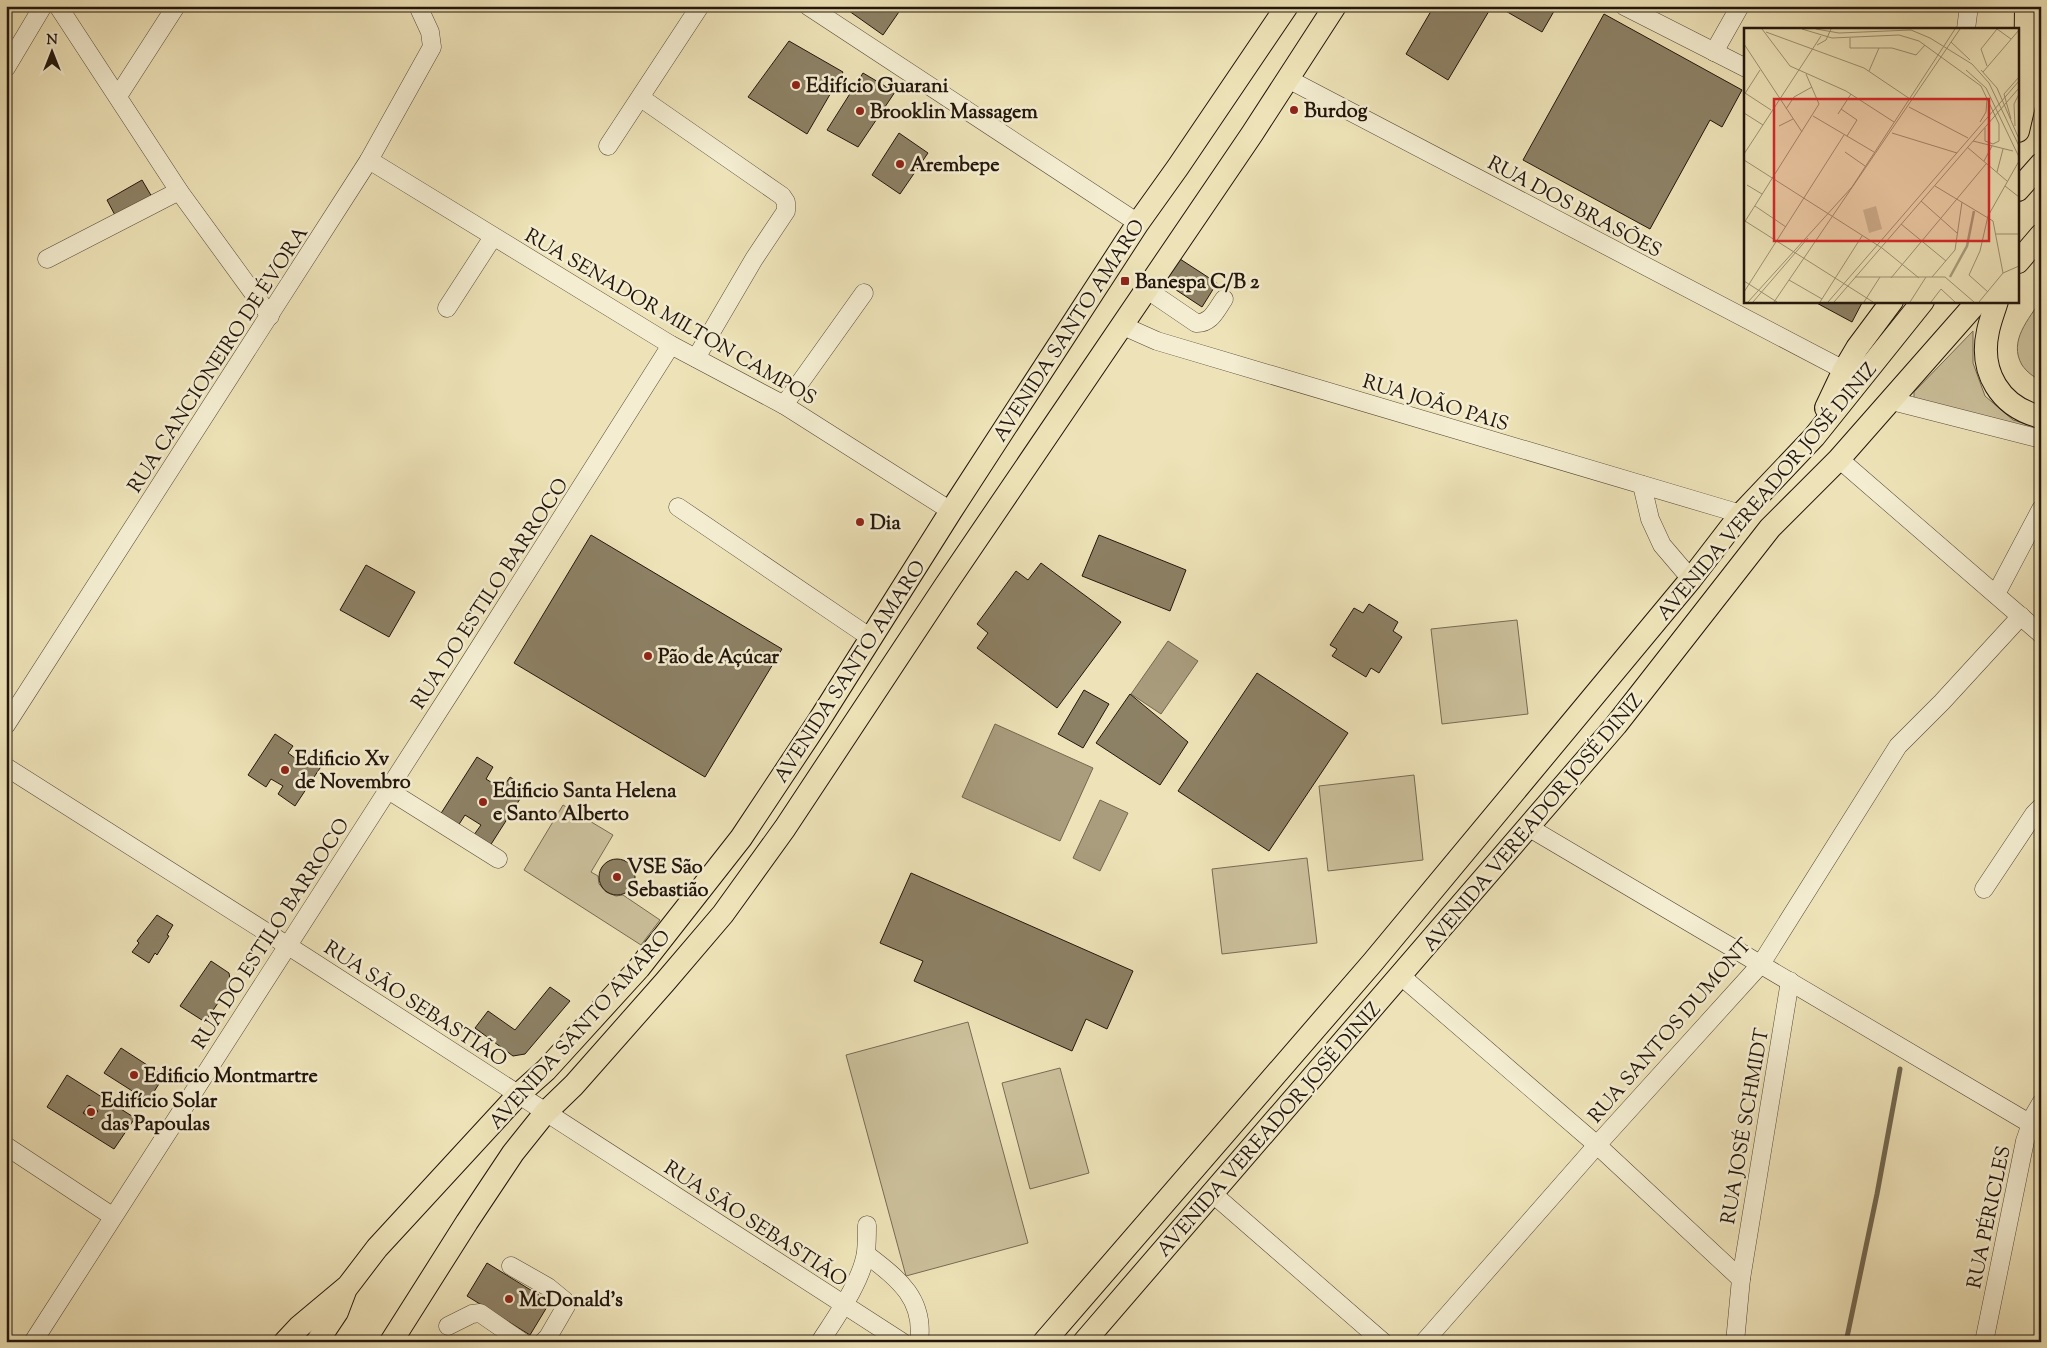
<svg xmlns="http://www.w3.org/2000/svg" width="2047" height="1348" font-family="'Sorts Mill Goudy',serif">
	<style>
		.green { fill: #cbc09b; stroke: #776b54 }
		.water { fill: #a99d7e; stroke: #736750 }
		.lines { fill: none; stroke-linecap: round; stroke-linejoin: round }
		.stream { stroke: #736750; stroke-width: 5 }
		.building { fill: #8d8165; stroke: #23160c }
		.minor-casing { stroke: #564937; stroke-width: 19 }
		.major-casing { stroke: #23160c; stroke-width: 24 }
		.minor { stroke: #f4edd1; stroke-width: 18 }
		.major { stroke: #eee3b8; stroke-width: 22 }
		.poi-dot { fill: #8f2418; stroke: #f4edd1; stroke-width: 2 }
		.labels { text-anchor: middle; stroke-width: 5; stroke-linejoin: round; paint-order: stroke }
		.poi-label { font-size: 20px; font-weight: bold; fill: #23160c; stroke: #f4edd1; text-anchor: start }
		.street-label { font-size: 20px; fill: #23160c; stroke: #f4edd1 }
		.inset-river { fill: none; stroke: #a99d7e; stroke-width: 2.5 }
		.inset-road { fill: none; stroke: #9d9173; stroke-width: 1 }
		.view { fill: #d62828; fill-opacity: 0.15; stroke: #d62828; stroke-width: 2.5 }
		.inset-edge { fill: none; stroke: #23160c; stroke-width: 2.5 }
	</style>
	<rect width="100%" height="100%" fill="#eee3b8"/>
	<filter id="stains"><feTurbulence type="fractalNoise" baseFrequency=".004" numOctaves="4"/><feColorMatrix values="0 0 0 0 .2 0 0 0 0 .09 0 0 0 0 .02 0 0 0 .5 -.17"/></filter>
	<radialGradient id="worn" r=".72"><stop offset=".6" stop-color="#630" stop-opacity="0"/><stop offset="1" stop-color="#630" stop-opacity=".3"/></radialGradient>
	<g class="green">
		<path d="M2041,300V380C2033,377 2027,372 2022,365C2008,341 2029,319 2041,300Z"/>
		<path d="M1973,331V363L1985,396L2013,420L2041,428V433L1922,403L1914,398V392Z"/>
		<path d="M1517,620L1528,714L1442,724L1431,629Z"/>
		<path d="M1414,775L1423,860L1328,871L1319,786Z"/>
		<path d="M563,805L613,835L591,872L598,876L599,884L606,892L616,896L623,895L660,920L641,945L524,870Z"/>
		<path d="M1307,858L1317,943L1222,954L1212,869Z"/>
		<path d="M968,1022L1028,1243L906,1276L846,1055Z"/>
		<path d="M1060,1068L1089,1173L1030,1189L1002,1083Z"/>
	</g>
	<g class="water">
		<path d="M1168,641L1198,661L1161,714L1131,694Z"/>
		<path d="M995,724L1093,768L1060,841L962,797Z"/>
		<path d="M1100,800L1128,813L1100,871L1073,858Z"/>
	</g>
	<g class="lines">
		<path class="stream" d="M1846,1342L1877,1194L1900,1069"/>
	</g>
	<g class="building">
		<path d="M842,6H903L883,35Z"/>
		<path d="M1434,6H1492L1448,80L1406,54Z"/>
		<path d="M1497,6H1557L1542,32Z"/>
		<path d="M1604,14L1742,90L1722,127L1710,120L1650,229L1523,160Z"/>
		<path d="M789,41L843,72L807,134L748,97Z"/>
		<path d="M863,73L895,92L858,147L827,130Z"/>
		<path d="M899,133L928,153L900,194L872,175Z"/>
		<path d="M142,180L152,197L116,217L107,200Z"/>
		<path d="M1180,259L1217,283L1202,307L1164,282Z"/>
		<path d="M1813,301H1863L1852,322Z"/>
		<path d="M591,535L782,649L705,777L514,663Z"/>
		<path d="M1099,535L1186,570L1170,611L1082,576Z"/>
		<path d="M1041,563L1121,622L1057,708L977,648L988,633L977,624L1016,571L1028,580Z"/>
		<path d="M366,565L415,592L389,637L340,610Z"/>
		<path d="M1369,604L1398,622L1393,631L1402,637L1379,673L1371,668L1366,677L1332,656L1337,649L1330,645L1354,608L1363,613Z"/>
		<path d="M1257,673L1348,733L1269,851L1178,791Z"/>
		<path d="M1084,690L1109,704L1083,748L1058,734Z"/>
		<path d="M1130,694L1188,742L1160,785L1096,743Z"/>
		<path d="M275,734L293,746L288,753L299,761L304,753L322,765L295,806L278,794L283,786L271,779L266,787L248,775Z"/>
		<path d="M477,757L493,767L486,779L502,789L510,777L527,788L488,849L471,839L481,825L465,815L456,829L438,818Z"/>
		<circle cx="617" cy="877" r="18"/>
		<path d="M911,873L1133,971L1107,1029L1086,1019L1072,1051L914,981L923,961L880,943Z"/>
		<path d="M157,915L173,925L167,935L169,936L157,955L155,953L149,963L132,952L139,943L137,941Z"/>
		<path d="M211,961L229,973L231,984L205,1022L180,1006Z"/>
		<path d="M550,987L570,1001L525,1054L513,1056L475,1028L488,1011L515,1030Z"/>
		<path d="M121,1048L164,1076L148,1101L104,1073Z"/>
		<path d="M67,1075L135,1118L114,1149L47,1107Z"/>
		<path d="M89,1105L98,1111L92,1119L83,1113Z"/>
		<path d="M487,1263L550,1302L530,1335L467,1296Z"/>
	</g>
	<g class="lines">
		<defs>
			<g id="minor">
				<path d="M58,6L179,191L270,316"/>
				<path d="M808,6L1138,223"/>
				<path d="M1624,6L1746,68"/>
				<path d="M1966,29L1969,6"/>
				<path d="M1714,52L1740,6"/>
				<path d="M6,68L43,6"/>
				<path d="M1288,79L1844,370"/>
				<path d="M118,96L176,6"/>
				<path d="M641,98L782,196L786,202V211L754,259L696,358"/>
				<path d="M608,146L700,6"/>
				<path d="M369,160L671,345L784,405L951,511"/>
				<path d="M47,259L179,191"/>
				<path d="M1146,289L1196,323C1211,324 1216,310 1224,299"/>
				<path d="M447,308L493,237"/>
				<path d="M1121,325L1157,341L1741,514"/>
				<path d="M1892,401L2041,439"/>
				<path d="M784,405L864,293"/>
				<path d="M1839,459L2041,634"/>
				<path d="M1642,485L1650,519L1662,545L1691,579"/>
				<path d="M678,507L871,638"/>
				<path d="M1996,594L2041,509"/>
				<path d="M6,725L369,160L432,47L430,32L418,6"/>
				<path d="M6,767L304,956L902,1342"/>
				<path d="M388,790L498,859"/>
				<path d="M1528,827L2041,1130"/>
				<path d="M1984,889L2034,814L2041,807"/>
				<path d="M1401,976L1597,1145L1741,1279"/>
				<path d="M6,1146L112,1216"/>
				<path d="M1213,1194L1383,1342"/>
				<path d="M866,1254C897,1278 925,1298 919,1342"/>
				<path d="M511,1266L548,1287L565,1301L566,1306L548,1337L543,1342"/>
				<path d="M448,1326L472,1314L480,1313L522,1342"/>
				<path d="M33,1342L465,670L671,345"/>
				<path d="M820,1342C836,1317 862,1281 866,1252C867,1243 867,1234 867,1225"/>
				<path d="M1424,1342L1597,1145L1761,964L1898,746L1942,702L2021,616"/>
				<path d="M1735,1342L1741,1279L1790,981"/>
				<path d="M1984,1342L2025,1141L2034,1115L2041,1103"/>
			</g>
			<g id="major">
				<path d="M2018,131L2025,101L2026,6"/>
				<path d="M2018,190L2041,164"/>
				<path d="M2018,262L2041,235"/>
				<path d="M1997,301C1994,311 1990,321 1988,331C1979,372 2000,407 2041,417"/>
				<path d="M1826,408L1844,370L1857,348L1892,301"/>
				<path d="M285,1342L299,1327L348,1286L377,1248L518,1095L546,1070L639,968L741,838L818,722L951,511L1138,223L1178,167L1287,6"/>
				<path d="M317,1342L337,1312L345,1291"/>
				<path d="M391,1342L467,1222L513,1153L545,1113L574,1085L665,982L723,914L785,828L945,586L1252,134L1335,6"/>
				<path d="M1044,1342L1373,962L1691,579L1741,514L1814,437L1923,301"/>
				<path d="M1084,1342L1616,725L1770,528L1839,459L1978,301"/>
			</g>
		</defs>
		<use href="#minor" class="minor-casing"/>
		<use href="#major" class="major-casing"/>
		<use href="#minor" class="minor"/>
		<use href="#major" class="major"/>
	</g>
	<g class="poi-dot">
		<circle cx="796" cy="85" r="5"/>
		<circle cx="1294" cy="110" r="5"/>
		<circle cx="860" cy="111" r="5"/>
		<circle cx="900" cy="164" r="5"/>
		<rect x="1120" y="276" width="10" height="10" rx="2.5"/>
		<circle cx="860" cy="522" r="5"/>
		<circle cx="648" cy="656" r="5"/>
		<circle cx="285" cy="770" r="5"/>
		<circle cx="483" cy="802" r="5"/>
		<circle cx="617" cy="877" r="5"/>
		<circle cx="134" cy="1075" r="5"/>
		<circle cx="91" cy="1112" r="5"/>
		<circle cx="509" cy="1299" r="5"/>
	</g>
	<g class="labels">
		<g class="poi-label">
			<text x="806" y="92">Edifício Guarani</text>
			<text x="1304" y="117">Burdog</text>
			<text x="870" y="118">Brooklin Massagem</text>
			<text x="910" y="171">Arembepe</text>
			<text x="1135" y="288">Banespa C/B 2</text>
			<text x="870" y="529">Dia</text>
			<text x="658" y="663">Pão de Açúcar</text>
			<text x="295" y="765">Edificio Xv<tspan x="295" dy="23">de Novembro</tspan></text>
			<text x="493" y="797">Edificio Santa Helena<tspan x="493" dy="23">e Santo Alberto</tspan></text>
			<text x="627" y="873">VSE São<tspan x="627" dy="23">Sebastião</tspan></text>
			<text x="144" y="1082">Edificio Montmartre</text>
			<text x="101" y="1107">Edifício Solar<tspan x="101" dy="23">das Papoulas</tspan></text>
			<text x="519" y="1306">McDonald's</text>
		</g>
		<g class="street-label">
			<text transform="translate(1575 206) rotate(28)" y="7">RUA DOS BRASÕES</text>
			<text transform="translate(671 316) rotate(30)" y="7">RUA SENADOR MILTON CAMPOS</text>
			<text transform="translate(1068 330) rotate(-57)" y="7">AVENIDA SANTO AMARO</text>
			<text transform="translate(217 359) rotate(-57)" y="7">RUA CANCIONEIRO DE ÉVORA</text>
			<text transform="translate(1436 402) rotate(17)" y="7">RUA JOÃO PAIS</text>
			<text transform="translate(1766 491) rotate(-50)" y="7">AVENIDA VEREADOR JOSÉ DINIZ</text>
			<text transform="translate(489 593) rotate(-57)" y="7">RUA DO ESTILO BARROCO</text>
			<text transform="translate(849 671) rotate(-57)" y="7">AVENIDA SANTO AMARO</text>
			<text transform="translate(1532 822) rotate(-50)" y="7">AVENIDA VEREADOR JOSÉ DINIZ</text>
			<text transform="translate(270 933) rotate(-57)" y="7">RUA DO ESTILO BARROCO</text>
			<text transform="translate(416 1003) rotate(33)" y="7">RUA SÃO SEBASTIÃO</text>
			<text transform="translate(579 1029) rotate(-48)" y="7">AVENIDA SANTO AMARO</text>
			<text transform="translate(1669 1030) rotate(-49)" y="7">RUA SANTOS DUMONT</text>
			<text transform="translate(1744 1126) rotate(-80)" y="7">RUA JOSÉ SCHMIDT</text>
			<text transform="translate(1268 1129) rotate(-49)" y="7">AVENIDA VEREADOR JOSÉ DINIZ</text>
			<text transform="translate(1988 1217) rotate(-78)" y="7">RUA PÉRICLES</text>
			<text transform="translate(756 1223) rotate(33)" y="7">RUA SÃO SEBASTIÃO</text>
		</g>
	</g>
	<g transform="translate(1744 28)">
		<rect width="275" height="275" fill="#eee3b8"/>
		<path d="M132,178L138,201L125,205L119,182Z" fill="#cbc09b"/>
		<path class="inset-river" d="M206,249L223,218L230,183"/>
		<path class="inset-road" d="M18,1L46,38L102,63L150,94M58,1L88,10L155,7L175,13L237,58L255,96V113L249,116L241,113V100M72,1L95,5L167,2L186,10L228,36L245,55L275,118M253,1L267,11M22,4L120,40L166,71M106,10V20H148L172,27L181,17M207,14L226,32M0,16L58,104M73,17L82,12L87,1M243,38L237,21L253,1M222,42L242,60L275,129M237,42L253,60L275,111M125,43L135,20M239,44L275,2M1,65L27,82M0,67L16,42M165,79L224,110M42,81L50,69L68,59M97,81L113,92L103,108M0,85L19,97M94,86L107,66M69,88L130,124M267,91L260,66L275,49M236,94L242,84L243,71M35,98L49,91M271,98L270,76L275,66M148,105L213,125M229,113L269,123M223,119L263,153M101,124L121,138M0,126L77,8M0,132L138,220L175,250M240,133L248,118M253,144L259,121M3,157L18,166M191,158L249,193L259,245M261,158L275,169M177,173L213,205M11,178L42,199M1,193L129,274M0,195L75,76L62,46M157,196L202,233M252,206H275M111,249H201L230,274M188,249L211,222L218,174M147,250L242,136M45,252L78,271M0,253L33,274M0,264L100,107M244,264L225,247L236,223L244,188L275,133M4,274L108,159L211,1M9,274L64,210M30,274L216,1M76,274L118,208M84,274L275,53M90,274L275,60M120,274L136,249M166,274L182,249M187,274L197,261L211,274M235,274L259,245L275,238"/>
		<path class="view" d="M30,71H245V213H30Z"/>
		<rect width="275" height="275" class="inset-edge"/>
	</g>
	<rect width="2047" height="1348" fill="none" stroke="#eee3b8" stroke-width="25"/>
	<rect x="8" y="8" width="2032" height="1333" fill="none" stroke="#23160c" stroke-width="2.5"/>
	<rect x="12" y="12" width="2022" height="1323" fill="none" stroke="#23160c"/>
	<g transform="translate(52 52)" stroke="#f4edd1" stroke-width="4" paint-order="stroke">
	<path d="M0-4L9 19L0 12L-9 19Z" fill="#23160c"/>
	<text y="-8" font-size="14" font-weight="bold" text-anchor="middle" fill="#23160c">N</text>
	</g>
	<rect width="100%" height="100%" filter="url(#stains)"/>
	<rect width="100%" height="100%" fill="url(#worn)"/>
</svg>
